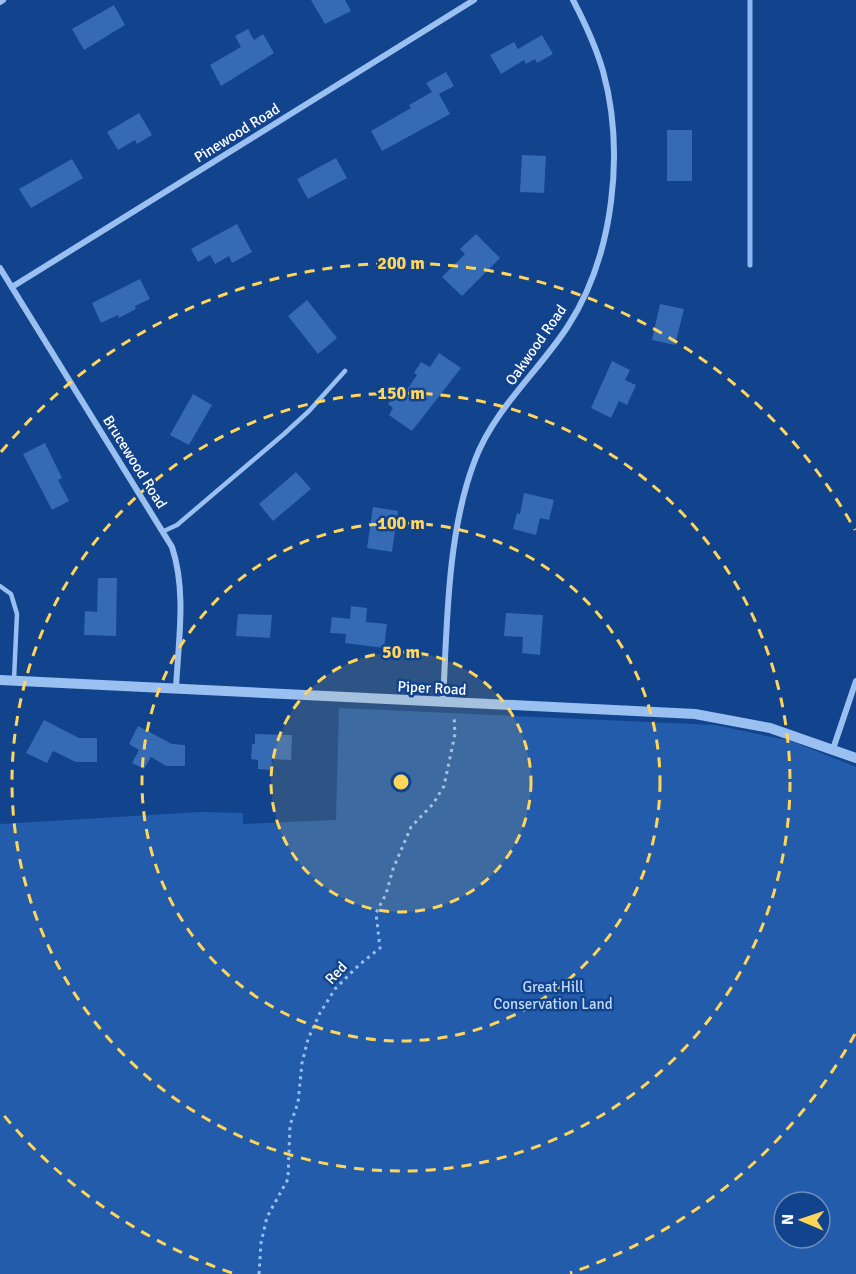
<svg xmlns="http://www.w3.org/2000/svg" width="856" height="1274" font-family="Signika,sans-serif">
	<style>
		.green { fill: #245cac; fill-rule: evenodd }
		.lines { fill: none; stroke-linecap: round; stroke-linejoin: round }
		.stream { stroke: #8cb9f5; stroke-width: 5 }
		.building { fill: #356ab4 }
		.path { stroke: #9abff1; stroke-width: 3; stroke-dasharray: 3 4.5; stroke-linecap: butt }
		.service { stroke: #9abff1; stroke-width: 4.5 }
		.minor { stroke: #9abff1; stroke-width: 6 }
		.tertiary { stroke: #9abff1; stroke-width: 10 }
		.ring { fill: none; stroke: #ffd55a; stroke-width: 3; stroke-dasharray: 10 8 }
		.labels { text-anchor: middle; stroke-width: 5; stroke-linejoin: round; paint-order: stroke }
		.street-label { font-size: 15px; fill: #fff; stroke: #12438d }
		.park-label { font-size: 15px; fill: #c1dafc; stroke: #12438d }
		.centre { fill: #ffd55a; stroke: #12438d; stroke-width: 3 }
		.ring-label { font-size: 18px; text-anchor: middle; font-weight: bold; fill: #ffd55a; stroke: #12438d; stroke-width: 5; stroke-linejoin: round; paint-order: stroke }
	</style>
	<rect width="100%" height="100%" fill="#12438d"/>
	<path class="green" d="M339,708L715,725L791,741L856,767V1274H0V824L200,812L243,813V824L336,820ZM784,1202H820V1238H784Z"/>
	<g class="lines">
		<path class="stream" d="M750,265V0"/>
	</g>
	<g class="building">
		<path d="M311,0H345L351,11L325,24Z"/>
		<path d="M114,5L125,25L84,50L72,29Z"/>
		<path d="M248,29L254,40L263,34L274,53L221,86L210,65L241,47L235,36Z"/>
		<path d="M542,35L553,54L537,63L535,59L526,64L524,60L501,74L490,55L514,42L518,49Z"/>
		<path d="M446,72L454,86L439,94L450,114L382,151L371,131L411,108L409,105L432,92L426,83Z"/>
		<path d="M139,113L152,135L137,144L135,140L118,150L107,132Z"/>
		<rect x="667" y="130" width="25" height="51"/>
		<path d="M522,155L546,156L544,193L520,192Z"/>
		<path d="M336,158L347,178L308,199L297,179Z"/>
		<path d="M72,159L83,178L31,208L19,189Z"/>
		<path d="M237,224L252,252L232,263L229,256L215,264L210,255L198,262L191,249Z"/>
		<path d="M476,234L500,258L462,296L442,277L465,254L460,249Z"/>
		<path d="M140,279L150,299L135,306L136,309L119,318L118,315L101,323L92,303Z"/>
		<path d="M307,300L337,338L318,354L288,316Z"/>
		<path d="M660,304L684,309L675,345L652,340Z"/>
		<path d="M439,353L461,368L412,431L389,415L393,408L388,404L395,393L402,397L417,375L414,373L421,362L430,367Z"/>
		<path d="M612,361L630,370L625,380L636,385L627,405L619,401L611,418L591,408Z"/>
		<path d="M193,394L212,405L189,445L170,435Z"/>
		<path d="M45,443L62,478L58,480L69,501L52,510L23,454Z"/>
		<path d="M296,472L311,489L273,521L259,504Z"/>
		<path d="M524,493L554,500L549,520L540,518L536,535L513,529L517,513L520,514Z"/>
		<path d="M373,507L398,511L392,552L367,548Z"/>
		<path d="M98,578H117L116,636L84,635L85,611L97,612Z"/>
		<path d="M351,606L367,608L366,622L387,624L384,648L345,643L346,634L330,633L332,617L350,619Z"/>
		<path d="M506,613L543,615L540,655L522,653L523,637L504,636Z"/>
		<path d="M238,614L272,615L270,638L236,636Z"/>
		<path d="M44,720L79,738H97V762H76L53,751L47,763L26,753Z"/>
		<path d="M138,726L172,744L185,745V766H166L151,757L144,769L132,763L139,750L129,744Z"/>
		<path d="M255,734L292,735L291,760L272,759L271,770L258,769V760L251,759L252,744H255Z"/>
	</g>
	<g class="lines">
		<path class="path" d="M259,1274L261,1243L267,1217L288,1179L290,1125L298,1103L302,1063L308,1039L320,1013L335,989L359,965L380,948L376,913L386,894L393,869L411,827L433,804L444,786L455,734L454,715"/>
		<g class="service">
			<path d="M164,531L177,525L284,434L309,411L345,371"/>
			<path d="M0,586L11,594L17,614L14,679"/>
		</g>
		<g class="minor">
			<path d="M0,2L3,0"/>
			<path d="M0,268L172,547C187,592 178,643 176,689"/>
			<path d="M12,287L474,0"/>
			<path d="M443,703C447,625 447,532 475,460C494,409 539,371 568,326C614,255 625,151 603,71C596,47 585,23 573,0"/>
			<path d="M833,749L856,681"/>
		</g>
		<path class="tertiary" d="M0,680L695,714L770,728L856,758"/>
	</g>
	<circle cx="401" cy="782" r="130" fill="#ffd55a" fill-opacity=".12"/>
	<g class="ring">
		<circle cx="401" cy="782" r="130"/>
		<circle cx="401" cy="782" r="259"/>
		<circle cx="401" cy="782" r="389"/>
		<path d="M855 1034A519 519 0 0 1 570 1273M232 1273A519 519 0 0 1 1 1112M1 452A519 519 0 0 1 855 530"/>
	</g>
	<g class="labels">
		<g class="street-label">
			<text transform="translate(237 133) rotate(-32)" y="5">Pinewood Road</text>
			<text transform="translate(536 345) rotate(-55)" y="5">Oakwood Road</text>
			<text transform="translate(135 462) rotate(58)" y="5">Brucewood Road</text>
			<text transform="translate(432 688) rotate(3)" y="5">Piper Road</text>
			<text transform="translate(336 973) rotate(-47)" y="5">Red</text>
		</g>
		<g class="park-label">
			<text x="553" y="992">Great Hill<tspan x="553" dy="17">Conservation Land</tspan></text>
		</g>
	</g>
	<circle cx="401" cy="782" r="9" class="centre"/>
	<g class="ring-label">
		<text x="401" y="269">200 m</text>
		<text x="401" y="399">150 m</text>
		<text x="401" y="529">100 m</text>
		<text x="401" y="658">50 m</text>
	</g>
	<g transform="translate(802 1220) rotate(272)"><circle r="28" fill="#12438d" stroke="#718ebb" stroke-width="1.5"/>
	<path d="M0-4.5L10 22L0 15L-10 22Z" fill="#ffd55a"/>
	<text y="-9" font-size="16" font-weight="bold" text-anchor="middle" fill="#ffffff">N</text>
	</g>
</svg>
